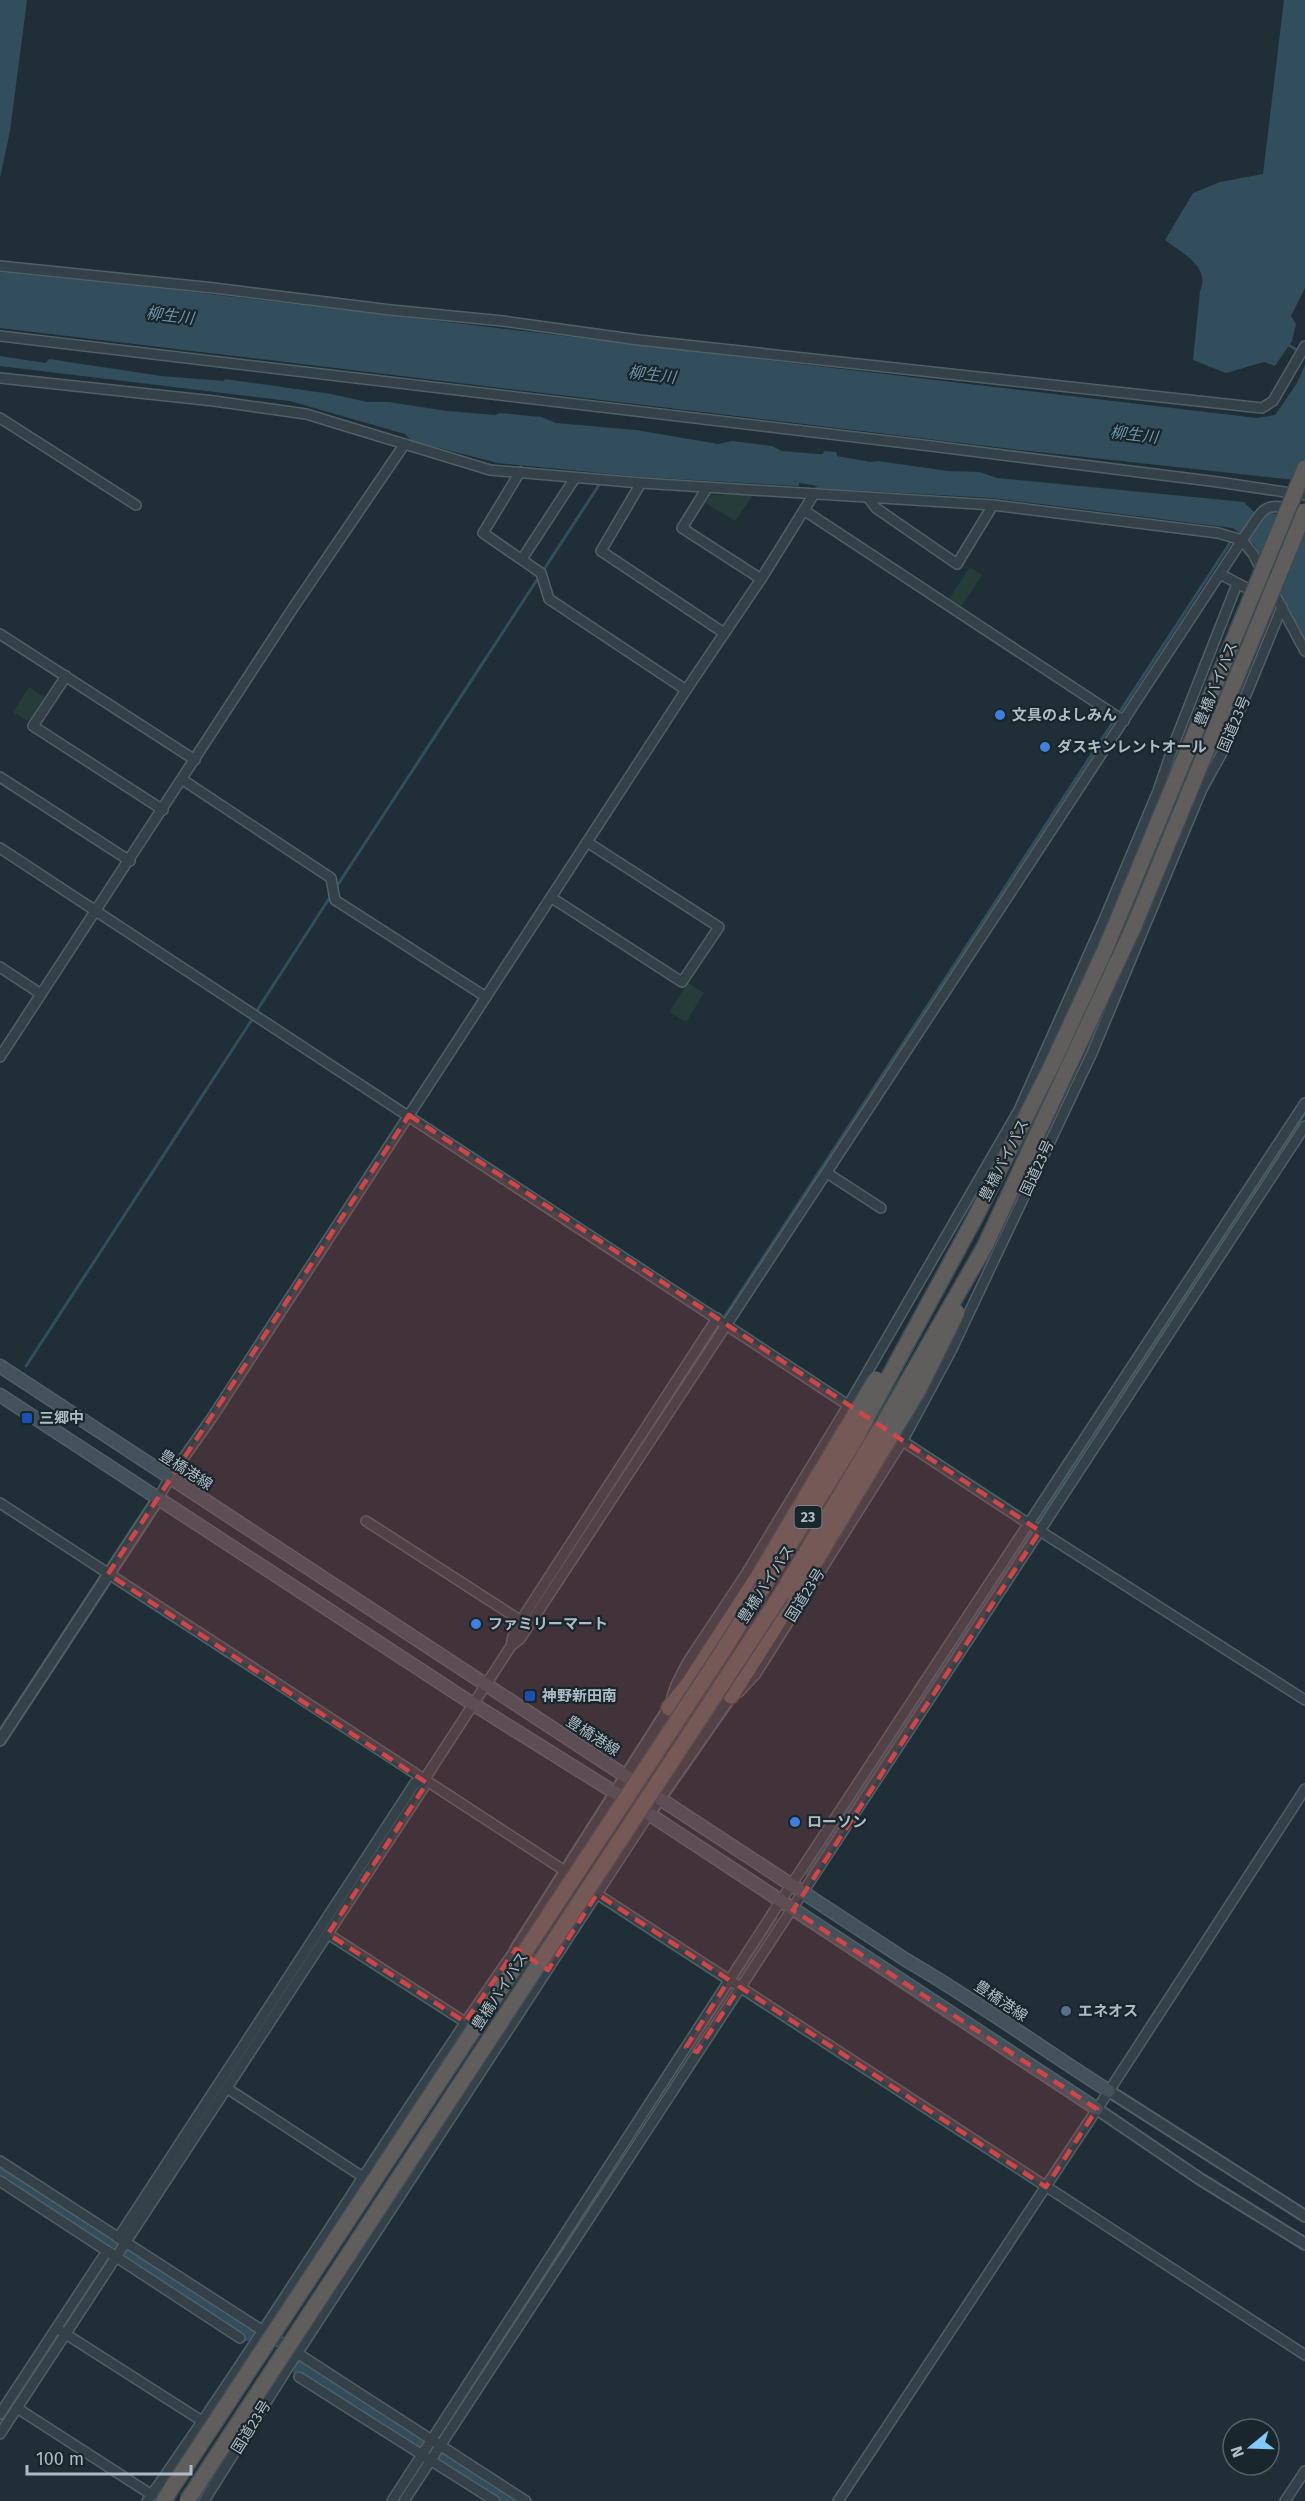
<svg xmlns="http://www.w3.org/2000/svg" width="1305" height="2501" font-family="'Fira Sans','Noto Sans JP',sans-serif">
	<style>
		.green { fill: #253c38 }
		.water { fill: #324e5c }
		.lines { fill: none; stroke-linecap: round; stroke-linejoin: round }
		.stream { stroke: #324e5c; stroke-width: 3 }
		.river { stroke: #324e5c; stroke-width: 20 }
		.minor-casing { stroke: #515f66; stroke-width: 12 }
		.tertiary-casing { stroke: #515f66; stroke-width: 14 }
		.secondary-casing { stroke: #515f66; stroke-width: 15 }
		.trunk-casing { stroke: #3e4c52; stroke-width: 18 }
		.minor { stroke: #344148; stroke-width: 9 }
		.tertiary { stroke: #344148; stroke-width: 10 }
		.secondary { stroke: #42515b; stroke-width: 12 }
		.trunk { stroke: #605e5c; stroke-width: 15 }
		.trunk-bridge-casing { stroke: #3e4c52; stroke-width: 18; stroke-linecap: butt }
		.trunk-bridge { stroke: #605e5c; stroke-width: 15 }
		.marked { fill: #ce4647; fill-opacity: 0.2; stroke: #ce4647; stroke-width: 4.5; stroke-dasharray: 12 8; stroke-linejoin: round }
		.shop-dot { fill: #3f7fe0; stroke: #19262c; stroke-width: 2 }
		.transit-dot { fill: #1a4fb4; stroke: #19262c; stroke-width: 2 }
		.service-dot { fill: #5c6f8a; stroke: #19262c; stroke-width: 2 }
		.labels { text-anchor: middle; stroke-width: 4.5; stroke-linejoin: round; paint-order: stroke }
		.shield { fill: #19262c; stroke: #818f97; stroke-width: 1.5 }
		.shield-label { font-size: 14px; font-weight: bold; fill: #aebcc5 }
		.street-label { font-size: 15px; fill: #aebcc5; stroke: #19262c }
		.poi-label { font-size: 15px; font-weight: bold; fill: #aebcc5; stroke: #19262c; text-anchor: start }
		.water-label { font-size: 16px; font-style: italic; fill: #6e95a9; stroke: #19262c }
	</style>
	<rect width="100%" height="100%" fill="#202f37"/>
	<g class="green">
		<path d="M709,495H753L735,521L704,502Z"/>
		<path d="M970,567L982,575L961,607L949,599Z"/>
		<path d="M29,687L46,698L32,720L28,721L13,712Z"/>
		<path d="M688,983L704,993L686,1022L669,1012Z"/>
	</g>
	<g class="water">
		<path d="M0,0H27L10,131L0,178Z"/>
		<path d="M1284,0H1305V288L1291,316L1296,324L1292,341L1275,366L1264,362L1226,373L1193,360L1200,291C1211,267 1182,253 1165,240L1193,193L1220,182L1263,174Z"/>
		<path d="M0,272L167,289L1257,418L1275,415L1297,383L1305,365V481L1012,449L0,328Z"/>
		<path d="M0,356L46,363L49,359L161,376L224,381L225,379L331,394L367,402H389L447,411L495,415L500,413L541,417L556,423L636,430L718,444L732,441L772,446L782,451L818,454H823L824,451L836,452L837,456L870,462L878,461L948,471L980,472L997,478L1244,502L1254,512H1269L1305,524V639L1254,544L1233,528L993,498L814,488L818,486L799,483V486L642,477L498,463L412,441L405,434L290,401L0,366Z"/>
	</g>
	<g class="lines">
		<g class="stream">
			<path d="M1287,344L1305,355"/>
			<path d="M335,889L601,482"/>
			<path d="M256,1012L332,894"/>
			<path d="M26,1366L253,1018"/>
			<path d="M538,1602L1232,540"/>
			<path d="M404,1808L420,1785"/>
			<path d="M807,1874L1305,1113"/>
			<path d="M332,1919L358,1879"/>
			<path d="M652,2108L776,1919"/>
			<path d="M0,2423L121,2241"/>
			<path d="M398,2501L407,2485"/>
		</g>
		<g class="river">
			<path d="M0,2171L246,2331"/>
			<path d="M302,2368L508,2501"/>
		</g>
		<defs>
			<g id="minor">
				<path d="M0,266L214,288L391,310L503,321L639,340L1262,408L1273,401L1305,346"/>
				<path d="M0,336L931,446L1218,482L1305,495"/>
				<path d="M0,378L214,401L306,414L490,470L641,483L993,505L1218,533L1242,540L1253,554L1305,651"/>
				<path d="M0,418L136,505"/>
				<path d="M520,472L483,533L541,573L549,599L686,690"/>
				<path d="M641,483L601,551L724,633"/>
				<path d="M707,488L682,528L761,579"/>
				<path d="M869,499L876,508L957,564L993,505"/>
				<path d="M805,511L1124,721"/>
				<path d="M522,559L575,478"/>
				<path d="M1220,574L1258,594"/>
				<path d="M0,634L195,760"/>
				<path d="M66,676L33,726L163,810"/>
				<path d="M0,777L130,861"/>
				<path d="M183,780L331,878L335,900L486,997"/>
				<path d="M0,848L1029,1524L1305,1700"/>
				<path d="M552,898L682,982L719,927L587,842"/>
				<path d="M0,967L41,994"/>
				<path d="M0,1057L293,608L404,445"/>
				<path d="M827,1173L881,1208"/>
				<path d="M158,1499L170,1477L211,1419L686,690L761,579L814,494"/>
				<path d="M0,1503L565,1871"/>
				<path d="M366,1521L526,1624"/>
				<path d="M511,1646L514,1631L717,1318"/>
				<path d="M738,1693L755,1675L903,1440L951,1351L1092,1053L1202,789L1223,751L1282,607"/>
				<path d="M671,1700L676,1685L687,1663L746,1574L849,1404L1019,1110L1103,922L1158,791L1174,744L1237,584"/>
				<path d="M597,1894L1305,2355"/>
				<path d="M328,1934L465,2022"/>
				<path d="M228,2089L363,2177"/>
				<path d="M0,2161L526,2501"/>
				<path d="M0,2181L240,2338"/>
				<path d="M118,2238L415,1783L424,1780"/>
				<path d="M61,2331L202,2421"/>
				<path d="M299,2377L495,2501"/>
				<path d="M17,2408L152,2495"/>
				<path d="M0,2414L107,2251"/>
				<path d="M0,2434L424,1787V1780L511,1646L520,1639L1242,540C1268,504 1260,502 1305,511"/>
				<path d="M147,2501C275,2320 389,2130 516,1949L543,1967"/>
				<path d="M204,2501L287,2369L649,1814"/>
				<path d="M392,2501L780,1902L1305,1103"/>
				<path d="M404,2501L1305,1126"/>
				<path d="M838,2501L1109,2091L1305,1789"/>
				<path d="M1285,2501L1305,2471"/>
			</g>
			<g id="tertiary">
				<path d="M0,1740L158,1499"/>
				<path d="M649,1814L731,1696"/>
				<path d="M516,1949L669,1708"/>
				<path d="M1109,2091L1305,2216"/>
				<path d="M1097,2109L1200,2179L1305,2244"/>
			</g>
			<g id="secondary">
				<path d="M0,1366L906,1960C977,2001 1041,2048 1109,2091"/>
				<path d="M0,1395L462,1697L649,1814L1097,2109"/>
			</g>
			<g id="trunk">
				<path d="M731,1696L795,1595"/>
				<path d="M669,1708L689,1683L761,1572"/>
				<path d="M164,2501L171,2489"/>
			</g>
		</defs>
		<use href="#minor" class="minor-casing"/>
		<use href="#tertiary" class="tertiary-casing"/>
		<use href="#secondary" class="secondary-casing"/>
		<use href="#trunk" class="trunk-casing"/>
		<use href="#minor" class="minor"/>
		<use href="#tertiary" class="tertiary"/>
		<use href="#secondary" class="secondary"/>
		<use href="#trunk" class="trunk"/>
		<defs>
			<g id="trunk-bridge">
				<path d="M761,1572L876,1379"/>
				<path d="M795,1595L919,1389L957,1312"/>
				<path d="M171,2489L721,1654L852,1445L976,1216L1051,1067L1105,950L1305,468"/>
				<path d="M187,2501L780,1596L886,1419L985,1246L1134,926L1305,511"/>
			</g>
		</defs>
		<use href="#trunk-bridge" class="trunk-bridge-casing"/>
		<use href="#trunk-bridge" class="trunk-bridge"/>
	</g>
	<path class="marked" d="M409,1115L1040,1531L793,1910L1097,2109L1046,2187L740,1987L697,2052L686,2047L729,1980L597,1894L548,1970L516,1949L465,2022L328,1934L427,1783L108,1574Z"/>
	<g class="shop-dot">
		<circle cx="1000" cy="715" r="6"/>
		<circle cx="1045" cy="747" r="6"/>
		<circle cx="476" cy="1624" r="6"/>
		<circle cx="795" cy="1822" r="6"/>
	</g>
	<g class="transit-dot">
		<rect x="21" y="1412" width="12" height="12" rx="3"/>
		<rect x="524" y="1690" width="12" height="12" rx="3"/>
	</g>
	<circle class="service-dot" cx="1066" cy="2011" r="6"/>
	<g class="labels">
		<rect class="shield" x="794.5" y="1506" width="27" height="22" rx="4.5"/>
		<g class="shield-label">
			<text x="808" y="1522">23</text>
		</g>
		<g class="street-label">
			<text transform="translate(1216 684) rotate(-68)" y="5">豊橋バイパス</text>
			<text transform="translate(1234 724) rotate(-67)" y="5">国道23号</text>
			<text transform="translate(1004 1160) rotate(-63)" y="5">豊橋バイパス</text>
			<text transform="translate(1037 1168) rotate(-65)" y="5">国道23号</text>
			<text transform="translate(186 1470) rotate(33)" y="5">豊橋港線</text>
			<text transform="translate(766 1584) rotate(-57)" y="5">豊橋バイパス</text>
			<text transform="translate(805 1595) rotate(-58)" y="5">国道23号</text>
			<text transform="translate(593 1736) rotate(33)" y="5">豊橋港線</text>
			<text transform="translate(500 1991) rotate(-57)" y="5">豊橋バイパス</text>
			<text transform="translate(1001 2001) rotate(34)" y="5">豊橋港線</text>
			<text transform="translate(251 2427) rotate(-58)" y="5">国道23号</text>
		</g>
		<g class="poi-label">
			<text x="1012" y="720">文具のよしみん</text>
			<text x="1057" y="752">ダスキンレントオール</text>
			<text x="39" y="1423">三郷中</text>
			<text x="488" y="1629">ファミリーマート</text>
			<text x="542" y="1701">神野新田南</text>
			<text x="807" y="1827">ローソン</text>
			<text x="1078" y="2016">エネオス</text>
		</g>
		<g class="water-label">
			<text transform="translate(170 315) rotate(7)" y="6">柳生川</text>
			<text transform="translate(652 374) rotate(7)" y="6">柳生川</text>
			<text transform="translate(1134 434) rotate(7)" y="6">柳生川</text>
		</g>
	</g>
	<g transform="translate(1251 2447) rotate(251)"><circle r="28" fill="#19262c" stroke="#556269" stroke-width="1.5"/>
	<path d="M0-4.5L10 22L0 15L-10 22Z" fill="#80caf7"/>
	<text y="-9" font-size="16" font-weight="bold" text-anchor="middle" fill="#aebcc5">N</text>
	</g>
	<path d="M27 2465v9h164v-9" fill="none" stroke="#aebcc5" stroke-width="3"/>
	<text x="36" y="2465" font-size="18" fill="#aebcc5" stroke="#19262c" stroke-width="4.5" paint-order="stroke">100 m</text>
</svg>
